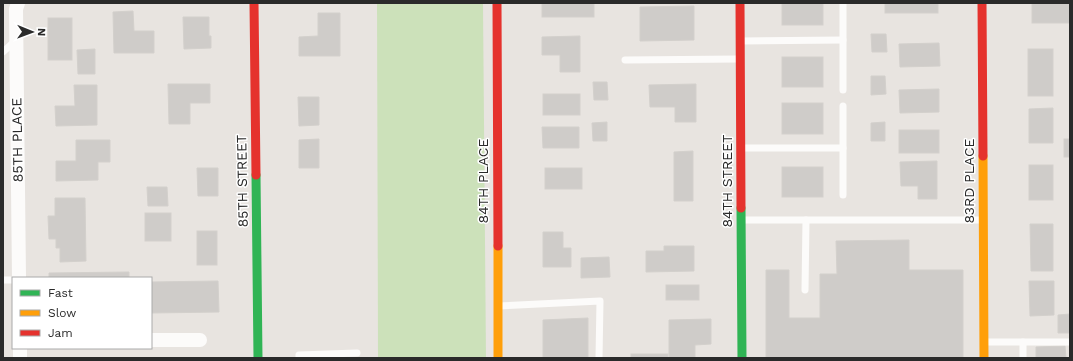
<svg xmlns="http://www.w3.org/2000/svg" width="1073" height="361" font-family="'Work Sans',sans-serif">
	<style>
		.green { fill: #cce1ba }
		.building { fill: #cfccc9; stroke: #d3d0cc }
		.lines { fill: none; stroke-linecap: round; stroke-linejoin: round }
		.lane { stroke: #fcfbfa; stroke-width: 7 }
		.street { stroke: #fcfbfa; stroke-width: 14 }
		.fast { stroke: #30b455; stroke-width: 9 }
		.slow { stroke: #ff9f0a; stroke-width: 9 }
		.jam { stroke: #e5322d; stroke-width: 9 }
		.labels { text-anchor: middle; stroke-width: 3; stroke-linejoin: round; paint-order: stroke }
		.street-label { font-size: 14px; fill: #2a2a2a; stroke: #fff }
	</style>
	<rect width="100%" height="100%" fill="#e8e4e0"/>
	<path class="green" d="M377,3H483L486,358H378Z"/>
	<g class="building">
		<rect x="542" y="3" width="52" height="14"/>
		<rect x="782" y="3" width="41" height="22"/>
		<rect x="885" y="3" width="53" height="10"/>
		<rect x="1032" y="3" width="38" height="20"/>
		<path d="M694,6V40L640,41V7Z"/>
		<path d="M133,11L134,31H154V53H114L113,12Z"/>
		<path d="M318,13H340V56H299V37L318,36Z"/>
		<path d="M183,17H209V36H211V48L184,49Z"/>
		<rect x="48" y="18" width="24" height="42"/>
		<path d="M871,34H886L887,52H872Z"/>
		<path d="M580,36V72H560V55H542V37Z"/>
		<path d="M939,43L940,66L900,67L899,44Z"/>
		<path d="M95,49V74H78L77,50Z"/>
		<rect x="1028" y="49" width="25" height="47"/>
		<rect x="782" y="57" width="41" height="30"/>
		<path d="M871,76H885L886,94L871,95Z"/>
		<path d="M593,82H607L608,100H594Z"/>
		<path d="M168,84H210V103H190V124H169Z"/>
		<path d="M696,84V122H675V107H650L649,85Z"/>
		<path d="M74,85H97V125L56,126L55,106H75Z"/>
		<path d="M939,89V112L900,113L899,90Z"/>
		<rect x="543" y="94" width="37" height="21"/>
		<path d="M298,97H319V125L299,126Z"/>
		<rect x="782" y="103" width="41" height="31"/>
		<path d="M1053,108V143H1029V109Z"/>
		<path d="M607,122V141H593L592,123Z"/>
		<path d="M885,122V141H871V123Z"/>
		<path d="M542,127H579V148H543Z"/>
		<rect x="899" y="130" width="40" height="23"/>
		<path d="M319,139V168H299V140Z"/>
		<rect x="1064" y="139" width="6" height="18"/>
		<path d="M76,140H110V162H98V180L56,181V161H76Z"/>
		<path d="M693,151V201H674V152Z"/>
		<path d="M937,161V199H918V186H901L900,162Z"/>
		<rect x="1029" y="165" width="24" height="35"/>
		<rect x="782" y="167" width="41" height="30"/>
		<path d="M197,168H218V196H198Z"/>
		<rect x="545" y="168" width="37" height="21"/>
		<path d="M147,187H167L168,206H148Z"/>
		<path d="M55,198H85L86,261L60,262V248H56V239H49L48,216H55Z"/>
		<rect x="145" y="213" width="26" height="28"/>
		<path d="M1030,224H1053V271H1031Z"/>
		<rect x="197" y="231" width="20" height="34"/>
		<path d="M543,232H563V248H571V267H543Z"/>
		<path d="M909,240V270H963V358H766V270H789V318H820V274H837L836,241Z"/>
		<path d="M664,246H694V271L646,272V251H664Z"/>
		<path d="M609,257L610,277L581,278V258Z"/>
		<path d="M129,272V278H49V273Z"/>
		<path d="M218,281L219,312L151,313V282Z"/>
		<path d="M1029,281H1054V315L1030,316Z"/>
		<rect x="666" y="285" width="33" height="15"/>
		<path d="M1070,314V333H1058V315Z"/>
		<path d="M588,318V358H543V320Z"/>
		<path d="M711,319V344L695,345V358H669V320Z"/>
		<path d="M1065,346L1066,358H1036V347Z"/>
		<rect x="631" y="354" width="37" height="4"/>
	</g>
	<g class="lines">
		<g class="lane">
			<path d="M741,41L843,40"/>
			<path d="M3,52L16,40"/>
			<path d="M625,60L738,59"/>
			<path d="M843,90V3"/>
			<path d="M741,148H843V195"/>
			<path d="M843,148V106"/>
			<path d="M742,220H981"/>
			<path d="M3,280H13"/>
			<path d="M805,290L806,220"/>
			<path d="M499,306L600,301L599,358"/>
			<path d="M985,342H1023"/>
			<path d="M299,358V355L357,353"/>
			<path d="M1023,358V342H1070"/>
		</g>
		<g class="street">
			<path d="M18,3L16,9L19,278"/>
			<path d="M151,340H200"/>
			<path d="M20,348V358"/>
		</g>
		<g class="fast">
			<path d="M256,175L258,358"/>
			<path d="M741,208L742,358"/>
		</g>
		<g class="slow">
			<path d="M983,156L984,358"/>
			<path d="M498,246V358"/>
		</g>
		<g class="jam">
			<path d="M254,3L256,175"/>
			<path d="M497,3L498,246"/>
			<path d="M740,3L741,208"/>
			<path d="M982,3L983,156"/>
		</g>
	</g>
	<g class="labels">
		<g class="street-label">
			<text transform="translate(17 140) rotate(-91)" y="5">85TH PLACE</text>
			<text transform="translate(242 181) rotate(-91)" y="5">85TH STREET</text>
			<text transform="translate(483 181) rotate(-90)" y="5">84TH PLACE</text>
			<text transform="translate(727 181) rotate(-90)" y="5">84TH STREET</text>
			<text transform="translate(969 181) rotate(-90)" y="5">83RD PLACE</text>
		</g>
	</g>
	<rect width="1073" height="361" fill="none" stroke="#2a2a2a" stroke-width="8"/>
	<rect x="12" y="277" width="140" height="72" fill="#ffffff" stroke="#aaaaaa"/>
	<rect x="20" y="290" width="20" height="6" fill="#30b455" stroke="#aaaaaa"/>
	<text x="48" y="297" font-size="12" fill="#2a2a2a">Fast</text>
	<rect x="20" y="310" width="20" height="6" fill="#ff9f0a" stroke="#aaaaaa"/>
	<text x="48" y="317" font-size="12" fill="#2a2a2a">Slow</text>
	<rect x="20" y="330" width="20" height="6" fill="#e5322d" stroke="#aaaaaa"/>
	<text x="48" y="337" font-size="12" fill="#2a2a2a">Jam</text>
	<g transform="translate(32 32) rotate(91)" stroke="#ffffff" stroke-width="3" paint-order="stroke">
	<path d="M0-3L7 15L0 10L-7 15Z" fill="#2a2a2a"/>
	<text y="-6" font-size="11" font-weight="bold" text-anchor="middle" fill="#2a2a2a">N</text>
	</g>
</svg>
